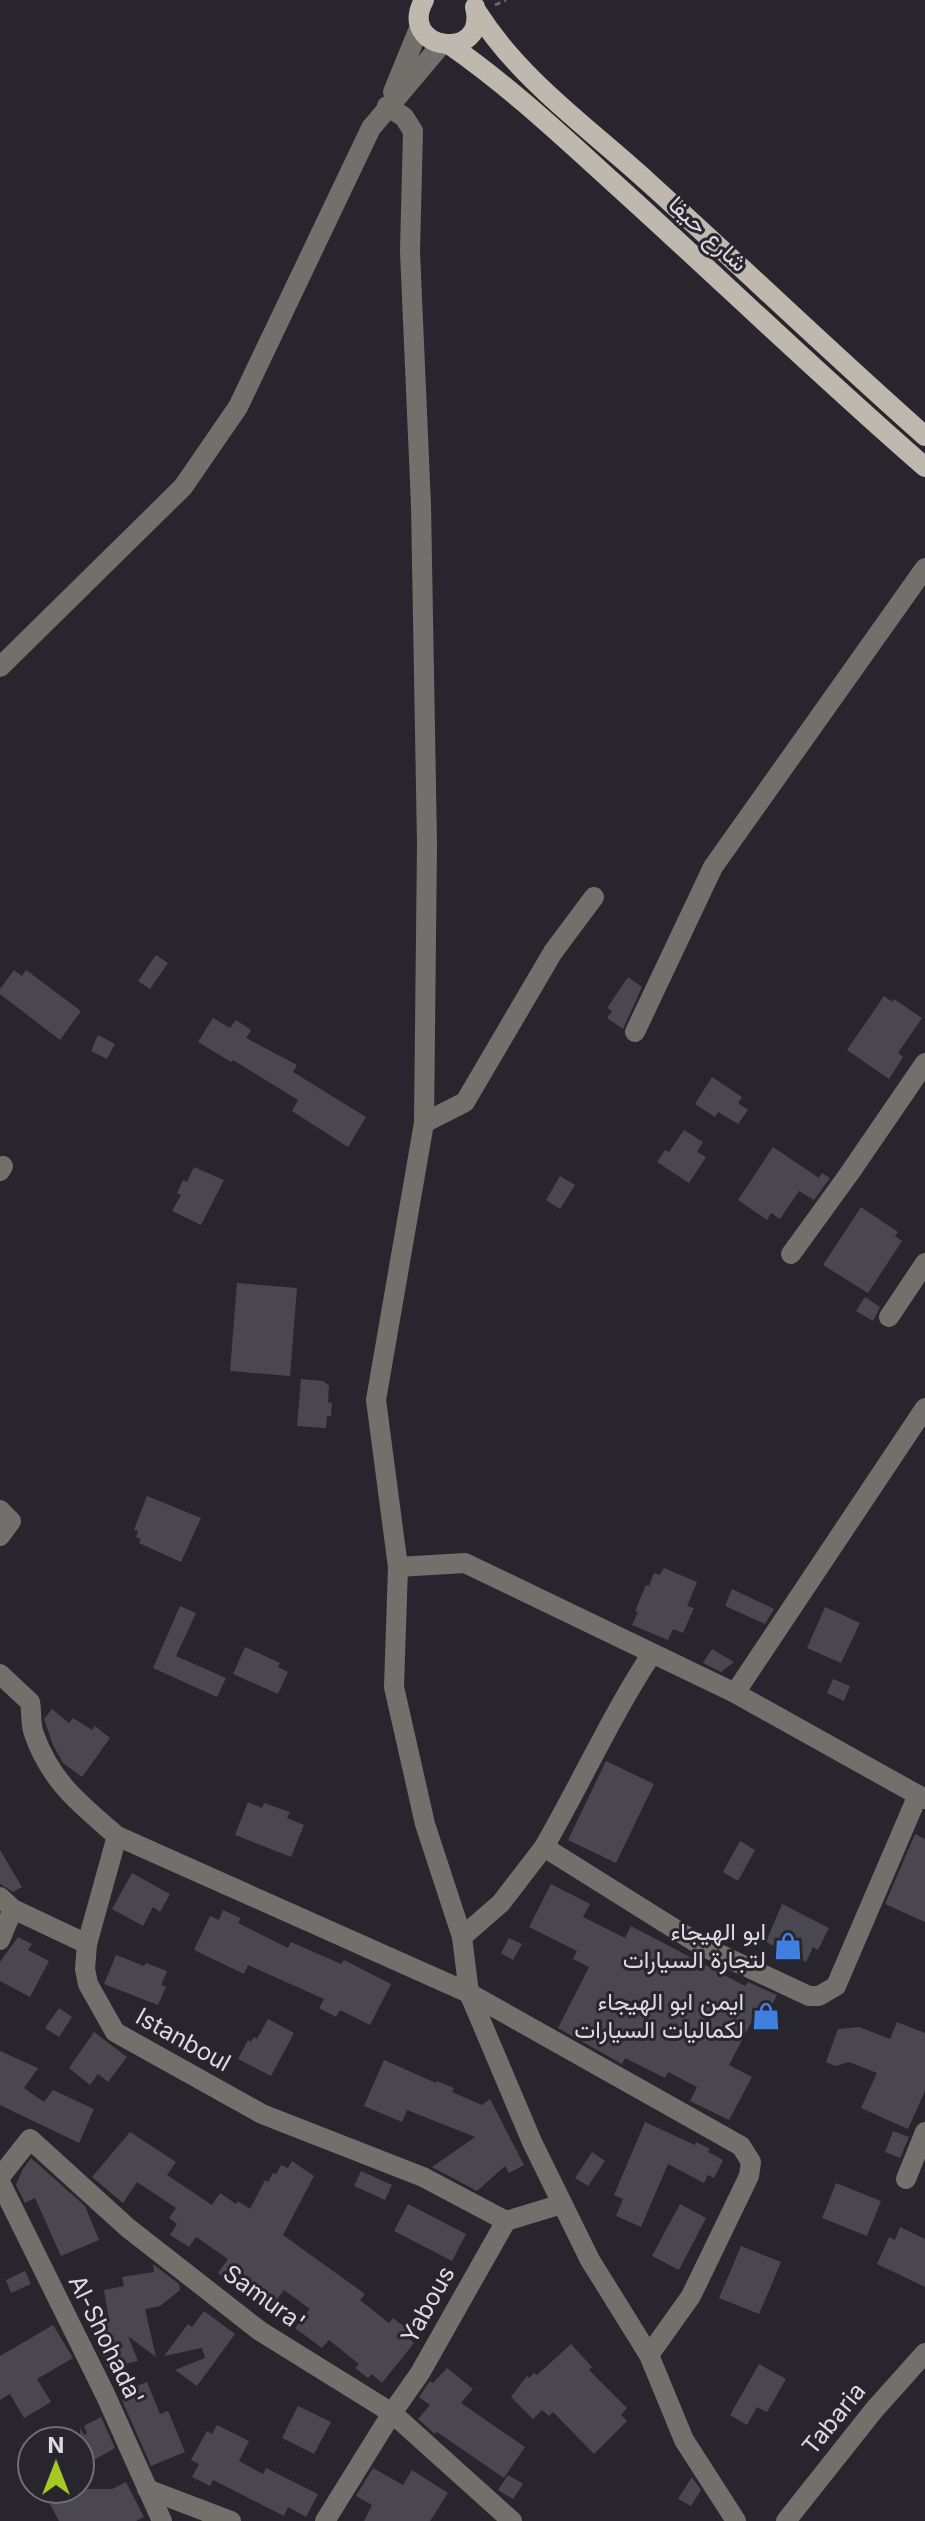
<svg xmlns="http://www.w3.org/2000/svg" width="925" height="2521" font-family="Inter,Vazirmatn,sans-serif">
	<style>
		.building { fill: #4b4751 }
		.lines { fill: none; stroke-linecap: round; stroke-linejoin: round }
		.path { stroke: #6b6770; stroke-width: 3; stroke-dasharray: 6 4; stroke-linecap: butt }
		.minor { stroke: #73706b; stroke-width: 20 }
		.major { stroke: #bfb8af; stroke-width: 20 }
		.labels { text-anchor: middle; stroke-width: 6; stroke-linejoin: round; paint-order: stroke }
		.street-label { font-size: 24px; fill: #dddbe1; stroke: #29252f }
		.poi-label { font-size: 24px; fill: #dddbe1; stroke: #29252f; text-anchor: end }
	</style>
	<rect width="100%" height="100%" fill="#29252f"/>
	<g class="building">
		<path d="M156,955L168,963L150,989L138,981Z"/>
		<path d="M14,970L22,976L26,970L81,1011L60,1040L0,994V989Z"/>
		<path d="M628,977L642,987L623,1029L607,1018L612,1011L607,1008Z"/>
		<path d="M884,996L892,1002L894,999L922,1018L898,1053L903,1057L889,1079L847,1050Z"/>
		<path d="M213,1018L230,1028L236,1020L251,1030L246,1038L297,1065L293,1072L366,1117L348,1147L292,1111L298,1100L233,1060L231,1062L198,1042Z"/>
		<path d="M98,1035L115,1044L107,1059L91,1051Z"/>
		<path d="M712,1077L742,1097L738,1103L748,1110L738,1124L718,1112L715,1117L695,1104Z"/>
		<path d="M684,1130L703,1142L697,1152L706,1157L689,1183L657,1162L665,1150L669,1152Z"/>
		<path d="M773,1147L819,1178L822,1173L830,1178L814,1200L799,1191L780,1219L771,1213L767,1220L738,1200Z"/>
		<path d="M194,1167L224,1180L201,1225L172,1211L181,1195L177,1193L183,1180L187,1182Z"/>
		<path d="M560,1176L575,1185L560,1209L546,1200Z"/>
		<path d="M861,1207L898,1232L895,1236L902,1241L868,1293L823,1265Z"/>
		<path d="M237,1283L297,1288L290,1376L230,1371Z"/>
		<path d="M865,1297L880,1307L873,1321L856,1311Z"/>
		<path d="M301,1379L323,1381L329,1386L328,1402L332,1403L331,1416H327L326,1428L297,1426Z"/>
		<path d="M147,1496L201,1518L181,1562L139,1543L141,1539L136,1537L138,1531L134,1530Z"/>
		<path d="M664,1568L697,1582L687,1606L694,1608L683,1633L673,1629L668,1640L632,1625L638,1612L635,1611L646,1585L649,1586L654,1573L660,1575Z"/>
		<path d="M732,1589L774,1609L765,1624L725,1606Z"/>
		<path d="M180,1606L196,1613L176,1656L226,1678L217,1697L153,1668Z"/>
		<path d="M825,1607L860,1623L841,1663L807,1648Z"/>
		<path d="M245,1647L280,1663L278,1667L288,1672L278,1694L233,1674Z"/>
		<path d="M712,1649L734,1662L721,1672L703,1663Z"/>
		<path d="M833,1679L850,1686L844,1701L827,1693Z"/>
		<path d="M52,1709L69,1723L73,1718L92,1730L95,1726L110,1738L82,1777L63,1763L53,1745L44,1719Z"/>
		<path d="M606,1761L654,1784L616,1863L568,1840Z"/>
		<path d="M248,1802L262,1808L264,1803L290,1812L287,1818L304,1825L291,1857L235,1835Z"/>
		<path d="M915,1834L925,1839V1922L885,1904Z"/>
		<path d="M740,1841L755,1850L738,1881L723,1872Z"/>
		<path d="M0,1850L22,1887L13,1892L0,1884Z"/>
		<path d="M132,1873L170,1894L160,1912L153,1907L143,1926L112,1909Z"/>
		<path d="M551,1884L590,1904L583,1917L625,1938L631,1926L745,1986L748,1982L777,1995L763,2022L754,2017L729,2065L752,2077L729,2120L690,2101L697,2087L668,2072L665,2078L625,2058L622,2064L558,2028L589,1967L573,1959L577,1951L529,1927Z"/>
		<path d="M782,1904L829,1928L818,1950L813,1947L806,1962L766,1942Z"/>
		<path d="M223,1910L241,1918L238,1923L288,1948L291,1942L341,1964L344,1960L391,1984L370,2025L340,2010L336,2017L319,2008L324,1999L248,1965L244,1974L194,1950L210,1916L219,1920Z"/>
		<path d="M18,1937L32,1944L28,1950L49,1961L30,1997L0,1981V1962Z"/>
		<path d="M509,1938L522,1944L513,1960L501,1953Z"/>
		<path d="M116,1955L144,1966L146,1963L167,1971L161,1985L166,1987L158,2005L104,1984Z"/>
		<path d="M59,2008L72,2017L59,2037L45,2028Z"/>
		<path d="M268,2019L294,2033L271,2076L238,2059L248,2040L251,2042L254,2037L257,2039Z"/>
		<path d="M897,2022L925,2033V2091L908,2129L861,2108L877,2073L849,2062L835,2066L826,2062L838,2029L859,2027L890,2039Z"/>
		<path d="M94,2032L127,2057L108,2082L98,2074L90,2085L69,2068Z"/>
		<path d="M0,2051L38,2068L24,2088L44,2102L53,2090L94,2109L79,2143L0,2105Z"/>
		<path d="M384,2060L436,2083L437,2081L454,2088L452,2092L482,2105L490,2099L524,2165L509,2173L505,2166L477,2191L432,2167L475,2137L407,2110L402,2122L364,2106Z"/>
		<path d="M645,2122L695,2145L696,2142L710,2149L708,2152L723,2160L714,2178L708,2175L704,2183L668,2164L641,2227L616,2216L623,2199L614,2195Z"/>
		<path d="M893,2131L909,2137L900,2158L885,2152Z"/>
		<path d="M130,2132L176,2162L167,2175L212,2205L220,2193L236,2204L238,2201L250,2209L265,2180L268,2182L273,2173L276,2174L281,2165L288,2168L292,2161L314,2176L283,2235L365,2294L360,2300L389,2323L393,2318L410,2331L406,2336L414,2343L382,2383L372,2374L368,2378L355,2368L359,2364L329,2340L322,2348L295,2328L310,2309L284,2290L268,2311L218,2273L228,2259L196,2237L189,2247L170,2235L177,2224L169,2218L176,2208L137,2182L123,2203L92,2177Z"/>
		<path d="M592,2152L605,2161L588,2186L575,2178Z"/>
		<path d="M31,2158L85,2206L99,2240L61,2256L35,2198L25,2203L16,2185L23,2169Z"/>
		<path d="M361,2171L392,2185L385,2200L354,2186Z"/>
		<path d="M836,2183L881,2201L867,2236L822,2218Z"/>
		<path d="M408,2204L466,2234L452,2261L394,2231Z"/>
		<path d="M680,2204L706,2218L679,2270L652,2256Z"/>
		<path d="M900,2227L925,2239V2287L877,2264L889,2237L895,2240Z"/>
		<path d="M741,2246L781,2262L759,2314L719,2298Z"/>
		<path d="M153,2264L179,2284L180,2290L160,2306L145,2309L156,2357L128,2336L138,2361L107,2368L93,2323L109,2320L104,2290L124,2286L122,2277L154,2272Z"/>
		<path d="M25,2271L31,2284L11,2293L6,2280Z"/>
		<path d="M204,2311L235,2334L197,2386L175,2370L205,2358L202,2348L164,2356L188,2324L192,2327Z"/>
		<path d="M53,2325L73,2358L37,2379L51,2402L24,2418L10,2394L0,2400V2356Z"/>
		<path d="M571,2344L592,2367L589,2370L627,2408L621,2415L627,2421L594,2454L553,2412L549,2416L542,2410L533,2419L511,2397L527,2376L529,2378L534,2373L537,2375Z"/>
		<path d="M759,2364L786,2379L767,2412L757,2407L747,2425L730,2415Z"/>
		<path d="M447,2368L473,2389L461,2403L525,2447L504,2478L437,2432L435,2434L418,2419L430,2405L419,2397L430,2381L433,2383Z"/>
		<path d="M147,2382L160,2414L168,2411L185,2452L151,2466L122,2400L126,2398L123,2391Z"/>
		<path d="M298,2406L331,2422L314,2454L282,2438Z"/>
		<path d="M101,2417L115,2448L80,2468V2428L84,2435L87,2433L84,2426Z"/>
		<path d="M217,2425L249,2441L239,2461L263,2474L266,2468L318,2494L306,2517L288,2507L284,2516L213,2480L210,2486L192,2477L199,2464L191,2460L207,2431L212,2434Z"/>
		<path d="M373,2468L403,2485L412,2470L448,2493L430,2521H364L372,2505L356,2496Z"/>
		<path d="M508,2475L523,2484L513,2499L498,2490Z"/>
		<path d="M692,2477L701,2490L691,2506L678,2499Z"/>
		<path d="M126,2482L144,2517L136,2521H59L42,2489H112Z"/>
	</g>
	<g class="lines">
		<path class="path" d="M495,5L506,0"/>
		<g class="minor">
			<path d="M393,92L420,26"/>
			<path d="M387,106L404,117L413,131L410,251L421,505L427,844L424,1123L376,1400L398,1567L394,1687L425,1824L462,1937L469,1993L532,2142L590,2260L649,2355L684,2440L736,2521"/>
			<path d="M0,667L183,487L238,407L371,128L441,45"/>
			<path d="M635,1032L713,867L925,568"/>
			<path d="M424,1123L465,1102L553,952L594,897"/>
			<path d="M0,1171L3,1166"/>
			<path d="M791,1254L849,1174L925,1063"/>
			<path d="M889,1317L925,1263"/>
			<path d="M0,1510L11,1521L0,1536"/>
			<path d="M398,1567L465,1563L735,1693L925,1799"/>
			<path d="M0,1674L30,1702C32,1712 30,1724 34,1734C51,1782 80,1804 117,1836L87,1944L85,1969L88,1984L115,2032L262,2114L423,2177L506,2221L562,2204"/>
			<path d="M735,1693L925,1408"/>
			<path d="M117,1836L469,1993L741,2146L751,2162L749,2176L691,2296L649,2355"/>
			<path d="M544,1847C581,1783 611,1716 651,1655"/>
			<path d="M0,1897L13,1909L87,1944"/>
			<path d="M462,1937L501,1903L544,1847L702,1946L809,1996H819L836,1986L918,1795"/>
			<path d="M0,1940L13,1909"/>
			<path d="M0,2177L30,2139L128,2228L260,2331L392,2413L512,2521"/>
			<path d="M906,2179L925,2132"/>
			<path d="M0,2182L105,2394L162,2521"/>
			<path d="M147,2489L231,2521"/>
			<path d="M325,2521L392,2413L420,2373L506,2221"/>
			<path d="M786,2521L874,2410L925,2353"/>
		</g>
		<g class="major">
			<path d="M424,0C396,51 489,63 475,7"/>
			<path d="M477,12C521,81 588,127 648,182C741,266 831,353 925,436"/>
			<path d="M450,45C509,86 561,135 614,183C718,277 819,375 925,467"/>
		</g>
	</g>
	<defs>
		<symbol id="shop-bare" viewBox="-9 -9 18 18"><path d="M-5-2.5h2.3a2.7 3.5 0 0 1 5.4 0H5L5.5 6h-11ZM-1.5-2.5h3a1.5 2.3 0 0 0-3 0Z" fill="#3f7fe0" stroke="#29252f" stroke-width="2.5" paint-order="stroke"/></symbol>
	</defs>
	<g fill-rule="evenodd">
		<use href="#shop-bare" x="768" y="1926" width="40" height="40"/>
		<use href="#shop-bare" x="746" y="1996" width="40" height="40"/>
	</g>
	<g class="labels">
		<g class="street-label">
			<text transform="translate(708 234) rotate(43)" y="8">شارع حيفا</text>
			<text transform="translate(183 2040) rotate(29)" y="8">Istanboul</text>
			<text transform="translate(264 2298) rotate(36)" y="8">Samura'</text>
			<text transform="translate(428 2305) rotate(-61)" y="8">Yabous</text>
			<text transform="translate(106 2340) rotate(64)" y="8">Al-Shohada'</text>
			<text transform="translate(834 2419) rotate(-51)" y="8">Tabaria</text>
		</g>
		<g class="poi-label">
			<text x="766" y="1940">ابو الهيجاء<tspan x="766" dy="28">لتجارة السيارات</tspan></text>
			<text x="744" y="2010">ايمن ابو الهيجاء<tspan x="744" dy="28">لكماليات السيارات</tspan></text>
		</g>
	</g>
	<g transform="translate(56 2465)"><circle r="38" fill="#29252f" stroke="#716e76" stroke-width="2"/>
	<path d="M0-6L14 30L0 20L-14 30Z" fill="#a5c823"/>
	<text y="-12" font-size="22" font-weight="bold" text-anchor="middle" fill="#dddbe1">N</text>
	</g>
</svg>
